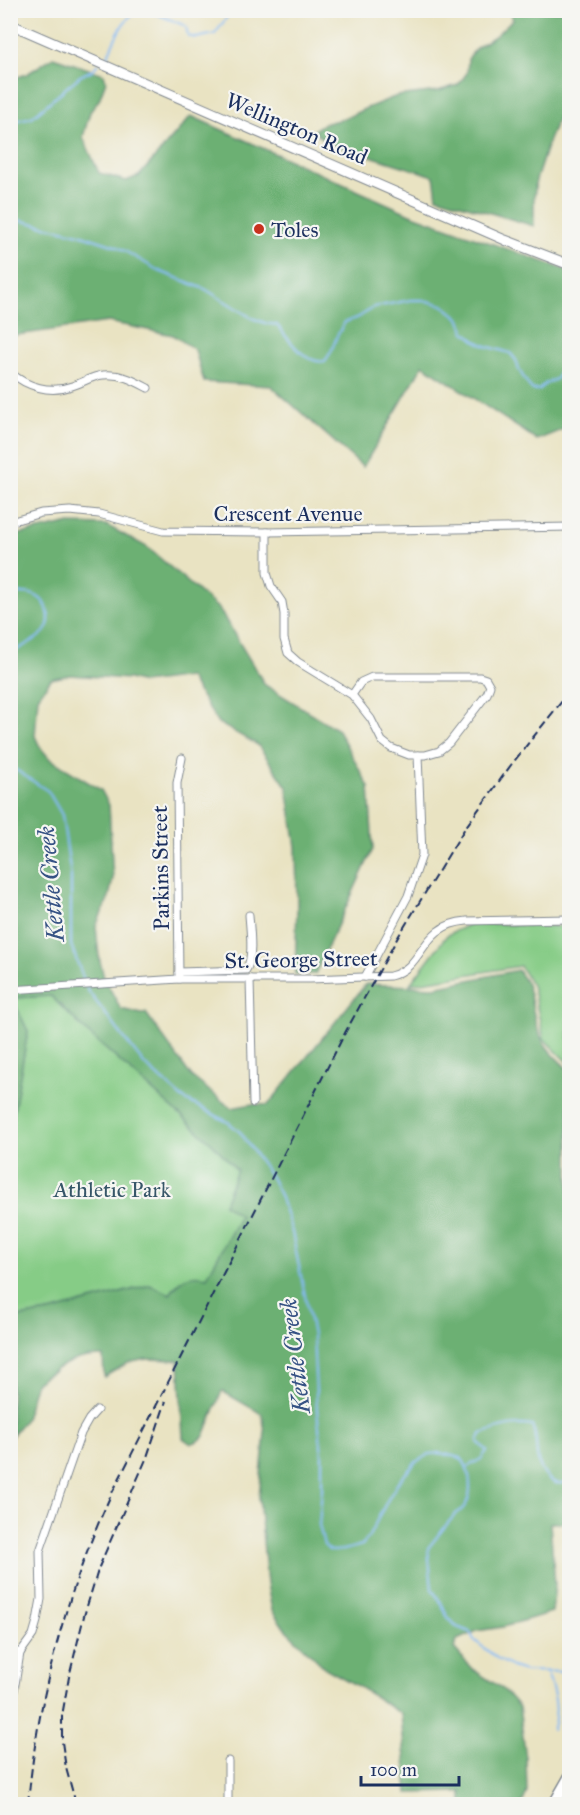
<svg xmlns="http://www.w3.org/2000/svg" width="580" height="1815" font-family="'IM FELL Great Primer',serif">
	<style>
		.green { fill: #86cc86; stroke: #507e72; stroke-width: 1.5 }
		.forest { fill: #6cb073; stroke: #447068; stroke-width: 1.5 }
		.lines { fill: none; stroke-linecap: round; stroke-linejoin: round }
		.stream { stroke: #87bcf6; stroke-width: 2 }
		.minor-casing { stroke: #828990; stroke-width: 9 }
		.major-casing { stroke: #828990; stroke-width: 11 }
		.highway-casing { stroke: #828990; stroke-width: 13 }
		.minor { stroke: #fff; stroke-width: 7 }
		.major { stroke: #fff; stroke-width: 9 }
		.highway { stroke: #fff; stroke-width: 10 }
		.rail { stroke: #1b2f5e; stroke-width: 2; stroke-dasharray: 9 4.5; stroke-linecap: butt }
		.poi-dot { fill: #c8321e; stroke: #f6f6f2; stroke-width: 2 }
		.labels { text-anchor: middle; stroke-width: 4.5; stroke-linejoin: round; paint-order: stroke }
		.street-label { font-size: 22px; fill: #1b2f5e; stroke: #f6f6f2 }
		.poi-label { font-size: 22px; fill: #1b2f5e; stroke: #f6f6f2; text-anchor: start }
		.park-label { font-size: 22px; fill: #365668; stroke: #f6f6f2 }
		.water-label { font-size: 24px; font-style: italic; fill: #365284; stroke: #f6f6f2 }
	</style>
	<rect width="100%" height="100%" fill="#f6f6f2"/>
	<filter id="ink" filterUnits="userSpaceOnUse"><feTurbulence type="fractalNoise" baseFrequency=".0167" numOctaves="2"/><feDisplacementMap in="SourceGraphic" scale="12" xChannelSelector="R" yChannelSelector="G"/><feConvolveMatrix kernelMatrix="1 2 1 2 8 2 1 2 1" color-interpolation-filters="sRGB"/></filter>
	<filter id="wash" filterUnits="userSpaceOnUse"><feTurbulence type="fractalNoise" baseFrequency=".008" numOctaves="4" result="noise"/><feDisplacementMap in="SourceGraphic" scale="24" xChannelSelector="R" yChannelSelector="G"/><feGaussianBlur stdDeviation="1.35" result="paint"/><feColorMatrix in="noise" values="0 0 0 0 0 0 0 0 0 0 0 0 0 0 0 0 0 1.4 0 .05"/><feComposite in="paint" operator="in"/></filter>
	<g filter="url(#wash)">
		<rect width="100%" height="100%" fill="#e9e3c2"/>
		<g class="green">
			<path d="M472,923L569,927V1064L544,1039L532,985L520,966L410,984L447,935Z"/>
			<path d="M51,996L91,1036L213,1144L237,1170L224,1204L240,1216L207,1277L180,1281L170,1294L149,1285L54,1311L20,1317L11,1312L10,1128L28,1031L12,998Z"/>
		</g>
		<g class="forest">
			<path d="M509,11H569V103L558,118L550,137L536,180L534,198V226L437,197L434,176L329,143L316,133L315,129L323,124L346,118L362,110L397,96L438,91L458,85L467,73L468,59L476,48L495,36L513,19Z"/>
			<path d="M53,57L104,74L106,81L99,100L90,112L83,137L99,173L126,181L139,176L191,116L410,214L569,271V427L537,440L423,365L363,467L271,386L204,382L195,350L173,335L108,322L11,336V79L27,74Z"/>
			<path d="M66,524L106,525L147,547L219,609L265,685L338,730L369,787L373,849L315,974H295L297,905L296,847L287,787L258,745L218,723L189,677L143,683L129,679L70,675L51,679L38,697L35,736L40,747L50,759L101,790L109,805L113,879L109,897L96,926L99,957L104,978L121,1009L142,1014L146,1013L191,1076L231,1108L253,1104L268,1105L366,984L434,987L518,970C520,975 523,978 526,982C530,991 531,1001 533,1010C539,1041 546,1049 569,1070L570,1522L550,1523L555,1584L552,1612L503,1627L477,1631L457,1640L454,1648L472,1669L503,1689L519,1707L526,1758L527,1792L522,1804H462V1792L408,1793L401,1714L361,1688L325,1668L286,1630L272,1611L267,1584L259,1498L265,1431L262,1414L222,1391L204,1436L200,1440L191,1444L183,1438L179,1360L146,1359L128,1363L104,1377L103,1356C75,1355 59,1367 36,1382L25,1419L11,1437V1312L20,1317L54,1311L150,1285L170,1294C181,1279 187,1272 207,1277L240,1216L224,1204L237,1170L213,1144L91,1036L51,996L12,998L28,1031L11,1128V536Z"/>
		</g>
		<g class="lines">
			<g class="stream">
				<path d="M147,10L186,26L188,36L196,38L215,34L232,10"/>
				<path d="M102,61L107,57C115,40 123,12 145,10"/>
				<path d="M10,122L32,117L80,76L92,70L98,64"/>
				<path d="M10,218L79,234L118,247L159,271L205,289L252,318L265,323L277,325C287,338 306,365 325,361L331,352L337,336L345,322L359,317L374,307L411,300H423L443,305L459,318L465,332L476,341L486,346L510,353L516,360L519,370L529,386L533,390H539L545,384L556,379L570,357"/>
				<path d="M10,595C27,590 44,594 48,612C50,618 49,625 45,631C39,639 26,644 17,650L10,647"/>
				<path d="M10,764L13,768L48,791L62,815L71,876V945L88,991L144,1064L182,1098L228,1122L240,1132L271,1177L280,1195L292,1232L313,1335L317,1410L322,1454V1489L319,1525L324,1545L329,1550L333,1551L344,1550L362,1545L368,1538L387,1501L399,1481L416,1462L429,1454L440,1453L461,1458C470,1468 473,1491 466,1504C464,1509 460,1511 456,1514C446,1524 437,1537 428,1548L432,1589L442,1604L447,1616L457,1627L470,1632L474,1640L498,1659L512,1667L525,1671L570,1672"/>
				<path d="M467,1467L481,1459L487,1451L478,1442L481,1434C498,1428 513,1423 532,1426C539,1440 534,1450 539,1463C543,1477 557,1491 570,1478"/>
				<path d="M547,1672C554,1693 560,1709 552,1730"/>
			</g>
		</g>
	</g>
	<g filter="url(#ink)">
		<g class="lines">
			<defs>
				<g id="minor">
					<path d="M10,372C27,387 50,394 72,386C82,383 92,376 103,375C120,373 133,380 148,388"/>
					<path d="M10,522L41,513L70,511L99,514L163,531L267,532L570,527"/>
					<path d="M267,532V573L271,586L282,602L284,614V639L288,653L298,662L352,695L371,719L382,741L391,748L409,755H425L439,751L449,743L487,694L490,686L486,679L480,677H372L361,682L352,695"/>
					<path d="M179,972L246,970C254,958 250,930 249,915"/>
					<path d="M365,977L408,896L422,855L418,755"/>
					<path d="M179,979L177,783L182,758"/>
					<path d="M250,979L253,1103"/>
					<path d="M10,990L179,979H310L390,976C427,967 418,925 467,921L570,919"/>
					<path d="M10,1649L20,1653"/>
					<path d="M20,1653L33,1635L37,1621L41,1599L40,1551L81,1433L89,1419L97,1410"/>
					<path d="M10,1716L20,1653"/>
					<path d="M228,1804V1761"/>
				</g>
				<path id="major" d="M10,24L505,240L570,265"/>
				<path id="highway" d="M554,1804L570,1776"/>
			</defs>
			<use href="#minor" class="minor-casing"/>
			<use href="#major" class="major-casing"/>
			<use href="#highway" class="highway-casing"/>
			<use href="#minor" class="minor"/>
			<use href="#major" class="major"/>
			<use href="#highway" class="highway"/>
			<g class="rail">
				<path d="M28,1804C37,1699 66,1593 110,1497L346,1031L398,937L465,828L511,765L570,691"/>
				<path d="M76,1804L66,1768L62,1742V1716L69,1677L84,1616L99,1567L147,1457L166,1401"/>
			</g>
		</g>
	</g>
	<circle class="poi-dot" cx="259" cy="229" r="6"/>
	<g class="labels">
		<g class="street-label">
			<text transform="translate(297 128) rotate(23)" y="8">Wellington Road</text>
			<text x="288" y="521">Crescent Avenue</text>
			<text transform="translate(160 868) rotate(-91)" y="8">Parkins Street</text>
			<text transform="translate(301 959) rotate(-1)" y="8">St. George Street</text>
		</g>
		<g class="poi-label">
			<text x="271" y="237">Toles</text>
		</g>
		<g class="park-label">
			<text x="112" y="1197">Athletic Park</text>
		</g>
		<g class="water-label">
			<text transform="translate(51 884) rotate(-95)" y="8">Kettle Creek</text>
			<text transform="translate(295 1356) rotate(-97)" y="8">Kettle Creek</text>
		</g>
	</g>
	<rect width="580" height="1815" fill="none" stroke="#f6f6f2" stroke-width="36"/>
	<path d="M361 1776v9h98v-9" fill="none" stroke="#1b2f5e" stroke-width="3"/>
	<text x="370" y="1776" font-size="18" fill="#1b2f5e" stroke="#f6f6f2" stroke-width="4.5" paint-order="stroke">100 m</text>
</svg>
